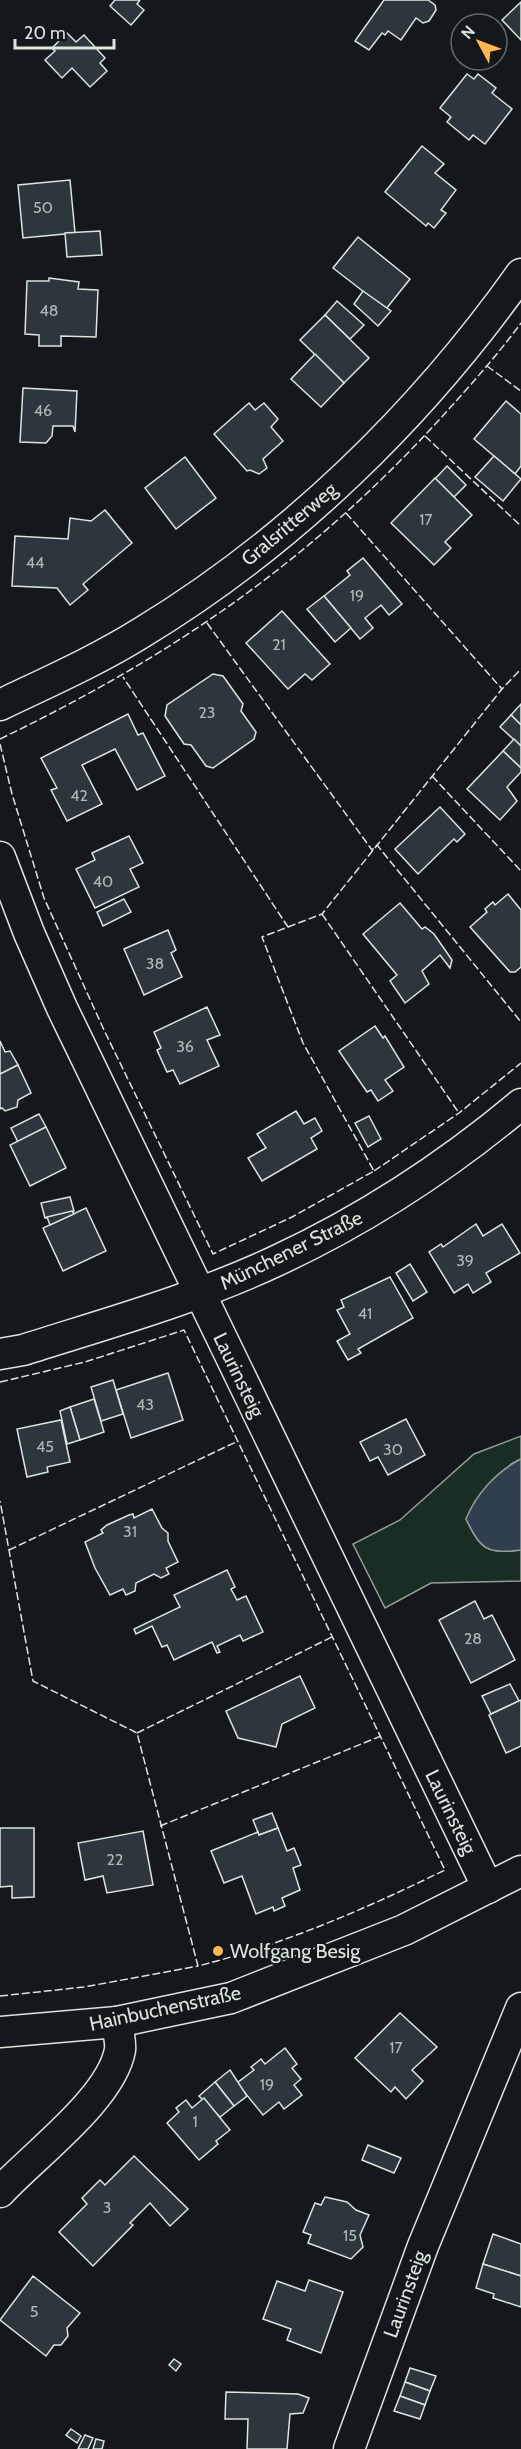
<svg xmlns="http://www.w3.org/2000/svg" width="521" height="2449" font-family="Cabin,sans-serif">
	<style>
		.green { fill: #1a2d24; stroke: #939e99; stroke-width: 1.5 }
		.water { fill: #2f3f4d; stroke: #939e99; stroke-width: 1.5 }
		.building { fill: #2c363c; stroke: #d8e6dc; stroke-width: 1.5 }
		.lines { fill: none; stroke-linecap: round; stroke-linejoin: round }
		.minor-casing { stroke: #d8e6dc; stroke-width: 33 }
		.minor { stroke: #14181c; stroke-width: 30 }
		.fence { stroke: #d8e6dc; stroke-width: 1.5; stroke-dasharray: 8 3; stroke-linecap: butt }
		.poi-dot { fill: #ffb74d; stroke: #14181c; stroke-width: 2 }
		.labels { text-anchor: middle; stroke-width: 4.5; stroke-linejoin: round; paint-order: stroke }
		.number-label { font-size: 16px; fill: #adbab4 }
		.street-label { font-size: 20px; fill: #d8e6dc; stroke: #14181c }
		.poi-label { font-size: 20px; fill: #d8e6dc; stroke: #14181c; text-anchor: start }
	</style>
	<rect width="100%" height="100%" fill="#14181c"/>
	<path class="green" d="M521,1436V1459L511,1464L466,1519C481,1550 487,1554 521,1550V1581L431,1583L385,1608L353,1544L400,1520L474,1454Z"/>
	<path class="water" d="M521,1459V1550C487,1554 481,1550 466,1519C476,1494 496,1472 521,1459Z"/>
	<g class="building">
		<path d="M115,0H140L137,4L144,10L131,25L110,6Z"/>
		<path d="M384,0H428L435,5L436,10L429,21L423,23L416,18L401,40L388,31L385,35L382,33L369,50L355,41Z"/>
		<path d="M521,2V40L502,20Z"/>
		<path d="M67,33L76,42L84,35L105,58L100,63L107,71L90,87L72,68L62,78L45,60L55,51L52,48Z"/>
		<path d="M467,74L474,79L478,74L496,88L492,93L512,109L485,144L473,135L469,140L447,122L451,117L440,108Z"/>
		<path d="M422,146L444,164L435,173L456,190L441,210L446,213L434,228L428,223L426,226L385,192Z"/>
		<path d="M70,180L75,233L23,238L18,185Z"/>
		<path d="M100,231L102,255L67,257L65,233Z"/>
		<path d="M358,237L410,279L386,309L333,268Z"/>
		<path d="M49,278L79,282L78,289L98,290L96,337L61,336V346H39V335L25,334L27,281H49Z"/>
		<path d="M363,291L391,311L378,326L354,304Z"/>
		<path d="M337,301L364,325L350,339L325,315Z"/>
		<path d="M325,315L369,358L344,383L300,340Z"/>
		<path d="M315,354L344,383L321,407L291,379Z"/>
		<path d="M23,388L77,391L75,432L73,426H53L52,436L46,443L20,442Z"/>
		<path d="M506,401L521,414V466L515,474L474,439Z"/>
		<path d="M249,403L255,410L264,403L278,419L271,427L283,441L263,459L267,468L259,474L250,470L247,471L214,434Z"/>
		<path d="M494,456L521,479L503,501L475,477Z"/>
		<path d="M185,457L216,498L176,529L145,488Z"/>
		<path d="M447,466L466,485L454,497L435,479Z"/>
		<path d="M435,478L472,515L445,542L451,548L434,565L391,523Z"/>
		<path d="M105,510L132,543L83,584L88,590L70,605L57,588L12,586L15,536L68,539L70,518L91,521Z"/>
		<path d="M363,558L402,604L389,615L381,605L365,618L373,628L360,639L324,596L350,575L347,571Z"/>
		<path d="M324,596L351,628L335,642L307,609Z"/>
		<path d="M282,611L330,664L312,680L305,674L288,689L246,643Z"/>
		<path d="M213,674L223,676L243,704L241,711L256,732L254,739L213,768L206,766L191,745L184,744L165,716L167,705Z"/>
		<path d="M521,704V725L511,715Z"/>
		<path d="M128,714L138,735L143,733L165,776L137,790L115,749L82,765L102,804L67,821L51,790L57,788L41,758Z"/>
		<path d="M511,715L521,725V746L500,727Z"/>
		<path d="M514,739L521,746V768L503,751Z"/>
		<path d="M503,751L521,768V772L507,787L517,801L500,820L467,789Z"/>
		<path d="M440,807L465,834L457,842L454,839L418,874L395,849Z"/>
		<path d="M129,836L143,863L130,869L139,887L95,908L76,869L95,860L92,853Z"/>
		<path d="M508,894L521,910V967L515,972H510L470,927L487,912L485,909L493,902L495,905Z"/>
		<path d="M124,899L131,912L103,926L97,912Z"/>
		<path d="M400,903L422,929L425,927L434,934L452,960L450,968L440,955L422,971L429,984L405,1003L390,981L397,975L363,934Z"/>
		<path d="M168,930L176,950L171,953L182,977L144,995L124,949Z"/>
		<path d="M207,1007L220,1035L207,1040L219,1066L180,1084L173,1070L167,1072L157,1050L161,1048L154,1032Z"/>
		<path d="M375,1026L383,1038L385,1036L404,1067L385,1080L393,1091L378,1101L371,1090L367,1092L339,1051Z"/>
		<path d="M0,1041L5,1052L10,1051L18,1065L0,1074Z"/>
		<path d="M18,1065L31,1093L18,1100L17,1107L5,1111L2,1108L0,1109V1074Z"/>
		<path d="M296,1111L304,1124L315,1118L322,1131L311,1138L317,1149L262,1181L248,1158L266,1148L257,1134Z"/>
		<path d="M39,1114L46,1127L18,1142L11,1128Z"/>
		<path d="M369,1116L381,1139L368,1147L355,1123Z"/>
		<path d="M46,1127L66,1168L30,1186L10,1145Z"/>
		<path d="M70,1197L74,1211L45,1218L41,1203Z"/>
		<path d="M86,1208L106,1251L63,1271L43,1228Z"/>
		<path d="M72,1211L74,1214L50,1225L47,1217Z"/>
		<path d="M476,1224L483,1236L502,1224L520,1253L486,1273L491,1282L473,1293L468,1284L454,1293L429,1252L441,1244L443,1247Z"/>
		<path d="M410,1264L427,1292L413,1301L396,1273Z"/>
		<path d="M390,1277L413,1318L358,1349L361,1353L348,1360L337,1341L350,1334L337,1310L344,1307L341,1300Z"/>
		<path d="M168,1373L183,1420L131,1438L116,1390Z"/>
		<path d="M113,1380L123,1414L101,1421L91,1387Z"/>
		<path d="M94,1399L104,1432L80,1440L70,1407Z"/>
		<path d="M70,1407L80,1440L67,1444L60,1411Z"/>
		<path d="M406,1419L425,1455L388,1475L378,1457L370,1461L360,1442Z"/>
		<path d="M61,1420L70,1462L47,1467L48,1472L27,1477L17,1429Z"/>
		<path d="M152,1509L162,1528L168,1533V1541L178,1562L166,1568L169,1574L161,1578L154,1574L136,1583L135,1591L126,1595L123,1589L110,1595L95,1568L85,1542L103,1533L101,1530L107,1525L129,1515L133,1514L134,1518Z"/>
		<path d="M227,1570L235,1587L231,1589L237,1600L246,1596L263,1632L243,1641L240,1635L217,1646L220,1652L217,1653L212,1642L174,1660L167,1645L162,1647L152,1626L136,1634L134,1629L180,1607L174,1595Z"/>
		<path d="M475,1601L484,1619L492,1615L515,1660L471,1683L439,1620Z"/>
		<path d="M300,1676L315,1708L282,1724L276,1747L238,1738L226,1711Z"/>
		<path d="M510,1684L519,1701L491,1714L482,1696Z"/>
		<path d="M521,1700V1746L506,1753L489,1715Z"/>
		<path d="M272,1813L278,1828L259,1835L253,1820Z"/>
		<path d="M0,1828H34V1897L12,1898V1886L0,1887Z"/>
		<path d="M278,1828L287,1851L294,1848L301,1865L293,1868L300,1890L282,1898L285,1906L274,1911L273,1907L256,1914L242,1876L224,1883L211,1851L258,1832L259,1835Z"/>
		<path d="M143,1831L153,1885L107,1893L103,1876L85,1880L78,1843Z"/>
		<path d="M400,2013L437,2047L412,2070L423,2081L406,2099L395,2087L391,2092L355,2058Z"/>
		<path d="M285,2048L297,2064L292,2068L301,2079L294,2085L302,2095L284,2109L279,2102L263,2115L237,2083L254,2070L251,2067L261,2059L265,2064Z"/>
		<path d="M230,2070L247,2096L234,2106L215,2082Z"/>
		<path d="M215,2082L234,2106L220,2117L199,2096Z"/>
		<path d="M204,2098L230,2130L216,2141L218,2144L199,2160L167,2123L179,2112L176,2108L186,2100L192,2108Z"/>
		<path d="M368,2145L401,2158L394,2173L362,2160Z"/>
		<path d="M134,2156L188,2209L170,2226L150,2203L130,2223L133,2225L93,2266L59,2232L87,2204L82,2198L100,2180L105,2185Z"/>
		<path d="M325,2197L347,2202L356,2210L369,2215L360,2235L363,2247L351,2259L308,2243L311,2235L303,2232L315,2203L321,2205Z"/>
		<path d="M493,2234L521,2244V2276L483,2264Z"/>
		<path d="M483,2264L521,2276V2307L493,2298L494,2294L476,2288Z"/>
		<path d="M33,2276L80,2313L67,2328L68,2336L61,2345H54L46,2356L0,2320Z"/>
		<path d="M309,2280L343,2292L321,2353L287,2340L291,2329L263,2319L277,2281L305,2291Z"/>
		<path d="M174,2359L181,2364L176,2371L169,2365Z"/>
		<path d="M410,2368L436,2376L430,2391L405,2382Z"/>
		<path d="M405,2382L430,2391L425,2405L400,2396Z"/>
		<path d="M226,2392L298,2394L309,2398L303,2413L290,2414L287,2449H247L248,2419H225Z"/>
		<path d="M400,2396L425,2405L420,2419L394,2411Z"/>
		<path d="M71,2429L81,2436L77,2443L66,2435Z"/>
		<path d="M85,2435L93,2438L88,2449H78Z"/>
		<path d="M96,2439L104,2441L102,2449H93Z"/>
	</g>
	<g class="lines">
		<defs>
			<g id="minor">
				<path d="M0,705C48,682 96,661 141,633C291,542 420,416 521,274"/>
				<path d="M0,857L29,933L62,1008L488,1888"/>
				<path d="M0,1354L23,1350C108,1323 195,1299 276,1261C364,1220 447,1166 521,1104"/>
				<path d="M0,2032L117,2022L231,1998L404,1930L521,1871"/>
				<path d="M0,2192C34,2155 111,2099 120,2050C121,2042 118,2031 117,2022"/>
				<path d="M349,2449L423,2246L521,2008"/>
			</g>
		</defs>
		<use href="#minor" class="minor-casing"/>
		<use href="#minor" class="minor"/>
		<g class="fence">
			<path d="M487,366L521,391"/>
			<path d="M425,436L521,526"/>
			<path d="M346,513L502,689"/>
			<path d="M207,623L372,850L377,845L521,1022"/>
			<path d="M0,739C172,656 309,562 439,420C467,389 496,357 521,323"/>
			<path d="M0,744L12,794L44,898L104,1030L213,1254L292,1217L374,1171L303,1043L262,937L288,927L123,677"/>
			<path d="M432,776L521,871"/>
			<path d="M322,914L459,1113"/>
			<path d="M288,927L322,914L502,689L521,669"/>
			<path d="M374,1171L459,1113L521,1063"/>
			<path d="M0,1382L85,1362L184,1330L445,1870C365,1909 285,1944 198,1966L137,1733L33,1681L0,1501"/>
			<path d="M9,1550L238,1441"/>
			<path d="M137,1733L332,1637"/>
			<path d="M160,1826L381,1736"/>
			<path d="M0,1996L84,1987L198,1966"/>
		</g>
	</g>
	<circle class="poi-dot" cx="218" cy="1951" r="6"/>
	<g class="labels">
		<g class="number-label">
			<text x="43" y="213">50</text>
			<text x="49" y="316">48</text>
			<text x="43" y="416">46</text>
			<text x="426" y="525">17</text>
			<text x="35" y="568">44</text>
			<text x="357" y="601">19</text>
			<text x="279" y="650">21</text>
			<text x="207" y="718">23</text>
			<text x="79" y="801">42</text>
			<text x="103" y="887">40</text>
			<text x="155" y="969">38</text>
			<text x="185" y="1052">36</text>
			<text x="465" y="1266">39</text>
			<text x="365" y="1319">41</text>
			<text x="145" y="1410">43</text>
			<text x="45" y="1452">45</text>
			<text x="393" y="1455">30</text>
			<text x="130" y="1537">31</text>
			<text x="473" y="1644">28</text>
			<text x="115" y="1865">22</text>
			<text x="396" y="2053">17</text>
			<text x="267" y="2090">19</text>
			<text x="195" y="2127">1</text>
			<text x="107" y="2213">3</text>
			<text x="350" y="2241">15</text>
			<text x="34" y="2317">5</text>
		</g>
		<g class="street-label">
			<text transform="translate(289 524) rotate(-40)" y="7">Gralsritterweg</text>
			<text transform="translate(291 1250) rotate(-26)" y="7">Münchener Straße</text>
			<text transform="translate(239 1375) rotate(64)" y="7">Laurinsteig</text>
			<text transform="translate(451 1812) rotate(64)" y="7">Laurinsteig</text>
			<text transform="translate(165 2008) rotate(-12)" y="7">Hainbuchenstraße</text>
			<text transform="translate(405 2294) rotate(-70)" y="7">Laurinsteig</text>
		</g>
		<g class="poi-label">
			<text x="230" y="1958">Wolfgang Besig</text>
		</g>
	</g>
	<g transform="translate(479 42) rotate(311)"><circle r="28" fill="#14181c" stroke="#626a69" stroke-width="1.5"/>
	<path d="M0-4.5L10 22L0 15L-10 22Z" fill="#ffb74d"/>
	<text y="-9" font-size="16" font-weight="bold" text-anchor="middle" fill="#d8e6dc">N</text>
	</g>
	<path d="M15 39v9h99v-9" fill="none" stroke="#d8e6dc" stroke-width="3"/>
	<text x="24" y="39" font-size="18" fill="#d8e6dc" stroke="#14181c" stroke-width="4.5" paint-order="stroke">20 m</text>
</svg>
